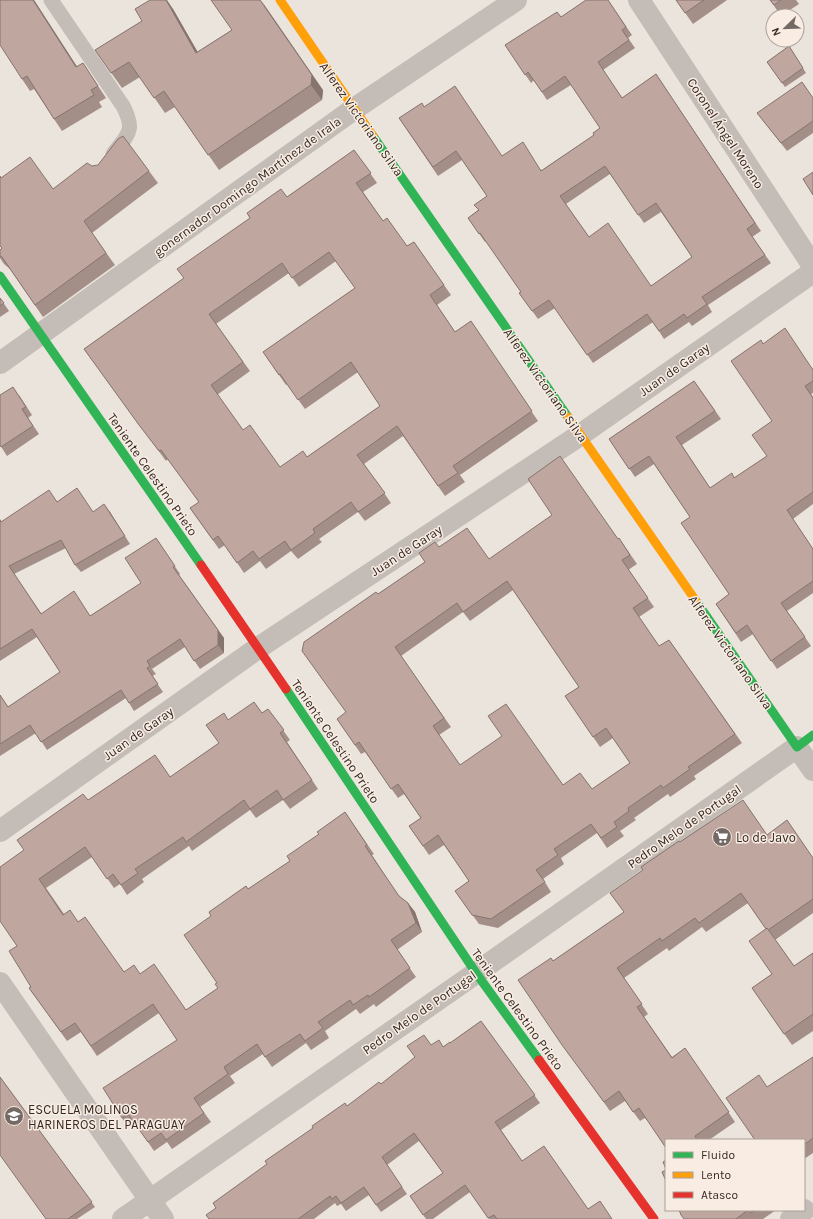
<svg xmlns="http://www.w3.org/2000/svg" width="813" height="1219" font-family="Karla,sans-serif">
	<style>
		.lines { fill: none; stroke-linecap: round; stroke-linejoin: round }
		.lane { stroke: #c4bcb6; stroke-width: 15 }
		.street { stroke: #c4bcb6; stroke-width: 22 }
		.fast { stroke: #30b455; stroke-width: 9 }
		.slow { stroke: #ff9f0a; stroke-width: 9 }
		.jam { stroke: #e5322d; stroke-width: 9 }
		.wall { fill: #a48f88; fill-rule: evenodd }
		.shaded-wall { fill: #86746f }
		.building { fill: #bfa69e; stroke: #86746f; fill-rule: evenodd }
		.labels { text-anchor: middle; stroke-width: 3; stroke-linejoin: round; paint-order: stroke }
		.street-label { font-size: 13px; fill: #342925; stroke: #f9ede3 }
		.poi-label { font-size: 13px; fill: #342925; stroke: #f9ede3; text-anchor: start }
	</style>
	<rect width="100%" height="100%" fill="#ebe4dd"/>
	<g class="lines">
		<path class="lane" d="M51,0L123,106C136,131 128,134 113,154"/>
		<g class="street">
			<path d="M639,0L813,266"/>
			<path d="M0,363L354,109L516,0"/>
			<path d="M0,831L258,648L580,435L813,272"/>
			<path d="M0,983L163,1219"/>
			<path d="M123,1219L476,973L797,747L813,770"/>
			<path d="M791,1219L804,1210"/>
		</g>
		<g class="fast">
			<path d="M373,136L568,417"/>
			<path d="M0,276L201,565"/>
			<path d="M696,601L797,747L813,735"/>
			<path d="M286,689L476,973L539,1060"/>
		</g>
		<g class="slow">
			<path d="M280,0L373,136"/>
			<path d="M568,417L696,601"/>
		</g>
		<g class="jam">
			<path d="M201,565L286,689"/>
			<path d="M539,1060L654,1219"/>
		</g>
	</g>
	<g class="wall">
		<path d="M34,0L77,67L83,63L106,98L99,102L102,107L62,131L34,89L30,91L22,79Z"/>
		<path d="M608,0L632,35L628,38L635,48L603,70L622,98L656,74L761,231L752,237L771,263L708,305L712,312L692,326L689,322L664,339L653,322L593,363L555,308L538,319L519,293L521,292L486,241L485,242L468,218L478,210L487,196L462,160L438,176L399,118L424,107L503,156L542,170L594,135L600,128L571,85L547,100L534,80L531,83L505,45L561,17ZM610,174L644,223L661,212L692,257L651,286L589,237L566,204Z"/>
		<path d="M676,0H727L693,24Z"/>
		<path d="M770,0H796L799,4L781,16Z"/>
		<path d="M173,9L197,52L232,30L323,90L322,100L219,170L175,107L165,113L140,77L122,88L95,50L142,21Z"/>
		<path d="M789,46L806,73L785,87L767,62Z"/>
		<path d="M813,98V133L787,151L757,113Z"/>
		<path d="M354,150L377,183L363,192L383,221L407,246L414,242L451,295L437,305L455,332L471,321L538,421L460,475L465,482L445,496L403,436L364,464L391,503L365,521L358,512L319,539L322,542L298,559L291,551L266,569L260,561L244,573L225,545L219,549L190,508L199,502L168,459L166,461L146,434L84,349L184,278L287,197ZM336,261L355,288L263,352L286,385L287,384L305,409L358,372L380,406L307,457L280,467L243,430L217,395L250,371L216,324L289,273L299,287Z"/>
		<path d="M92,166L149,171L158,183L92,233L115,265L43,317L10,269L4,264L0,258V250L2,248L1,178L53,189Z"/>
		<path d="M0,298L9,311L0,317Z"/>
		<path d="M763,344L813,369V393L811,394L813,397V504L793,519L813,549V593L787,611L811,646L777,669L753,634L741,642L716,604L729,594L690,517L654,464L635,477L609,439L694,381L721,419L682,445L710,488L734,478L767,456L772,421Z"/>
		<path d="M19,395L32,415L28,418L39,434L7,456L0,445Z"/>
		<path d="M57,502L93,512H110L130,544L81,572L75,565L66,548L14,574L41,613L90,616L141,583L156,538L180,574L179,575L224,638V653L200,669L185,647L152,669L156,674L152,676L163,692L134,711L126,698L47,750L36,733L0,756V695L8,707L60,672L37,637L0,661V519L2,522Z"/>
		<path d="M619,538L637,564L628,570L654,607L639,617L659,646L669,640L742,743L694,776L696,779L670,797L668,794L634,818L636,820L620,831L624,836L607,848L597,833L561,858L564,864L543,879L551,892L498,928L479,924L455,891L469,881L444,845L429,855L409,826L421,818L404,794L398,798L365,752L361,754L337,719L346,712L378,594L425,562L439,547L489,559L618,539ZM513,590L579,687L565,696L600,747L613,738L630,763L592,789L563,785L460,765L439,735L451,727L401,656L463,612L470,621Z"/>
		<path d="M268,709L290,740L287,742L318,789L290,809L283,800L256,818L250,810L192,851L189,846L142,879L144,882L127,895L120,884L114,888L92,857L46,888L64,914L78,922L124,972L140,974L186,1010L218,988L211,916L248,889L290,861L319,834L345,812L374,854L372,855L399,897L408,903L415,912L422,932L397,950L416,977L376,1007L374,1004L360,1014L356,1009L325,1031L329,1038L311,1050L306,1043L272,1067L263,1054L230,1076L235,1083L200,1107L211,1122L172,1149L167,1142L154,1151L135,1123L128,1127L122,1118L177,1040L159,1013L97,1056L81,1032L67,1041L29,988L31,987L24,850L88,800L170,777L219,743L228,720L262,713Z"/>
		<path d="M767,835L813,858V913L775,940L794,966L813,953V1031L792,1045L752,988L772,974L766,929L748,903L706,932L702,927L669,951L667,948L624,978L648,1014L644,1017L672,1057L685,1048L735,1122L709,1140H666L645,1118L640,1121L625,1101L610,1111L569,1054L553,961L624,912L643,870L680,842Z"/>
		<path d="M481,1021L540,1103L501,1130L522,1161L588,1209L612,1219H489L470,1192L433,1219H426L410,1196L443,1173L419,1141L387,1165L407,1194L381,1212L369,1195L346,1211L341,1204L337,1206L335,1203L314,1219H209L216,1208L267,1164L347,1106L381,1084L431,1045L443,1047L450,1043Z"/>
		<path d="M813,1057V1153L804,1159V1140L768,1087Z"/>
		<path d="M0,1077L95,1207L77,1219H46Z"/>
		<path d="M679,1210H776L763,1219H684Z"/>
	</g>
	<g class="shaded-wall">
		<path d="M33,0H34L85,79L76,67Z"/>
		<path d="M166,0H167L173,9L207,68L196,53Z"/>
		<path d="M261,0L323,90L322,100L311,85Z"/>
		<path d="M104,504L110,512L130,544L125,536Z"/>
		<path d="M218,630L224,638V653L218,645Z"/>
		<path d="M408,903L415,912L422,932L416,923Z"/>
	</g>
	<g class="building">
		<path d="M0,0H33L76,67L83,63L98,86L91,90L94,95L54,119L27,76L22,79L0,45Z"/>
		<path d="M150,0H166L196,53L232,30L211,0H260L312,75L311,85L208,155L164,91L154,98L129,62L111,73L95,50L142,21L135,9Z"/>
		<path d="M586,0H608L626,27L622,30L629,40L598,62L622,98L656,74L755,223L747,229L765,255L702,297L707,304L687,318L684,314L659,331L647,314L587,355L549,300L532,311L519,293L521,292L480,233L479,234L468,218L479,210L474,205L487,196L456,151L433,167L399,118L422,103L424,107L455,86L502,156L523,142L541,171L594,135L593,133L600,128L565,76L542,92L528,72L525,75L505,45L557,12L561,17ZM605,166L638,215L656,203L692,257L651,286L608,223L589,237L560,196Z"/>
		<path d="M676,0H704L685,13Z"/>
		<path d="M770,0H781L774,5Z"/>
		<path d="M789,46L803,68L782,83L767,62Z"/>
		<path d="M802,82L813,98V121L781,143L757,113Z"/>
		<path d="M123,136L149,171L84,221L106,253L35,305L2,257L0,256V250L2,248L0,246V176L1,178L30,157L53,189L87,163L92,166L98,165L118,139Z"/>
		<path d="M354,150L371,173L356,183L383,221L387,218L407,246L414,242L444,285L430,295L455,332L471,321L532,411L453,466L458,473L438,486L397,426L357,455L385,493L358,512L351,502L313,529L315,533L291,550L285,541L259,559L253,551L237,563L218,536L213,540L190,508L199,502L161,450L159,451L139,425L84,349L184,278L177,269L250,218L247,213L281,189L287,197ZM329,252L355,288L263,352L279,375L280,374L298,400L351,362L380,406L307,457L303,451L280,467L250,425L243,430L211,385L243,362L209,314L282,263L292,278Z"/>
		<path d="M813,172V195L803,179Z"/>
		<path d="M0,298L4,303L0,306Z"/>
		<path d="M785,328L813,370V381L805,386L813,398V492L787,510L813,549V581L781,603L805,637L771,661L747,625L736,633L716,604L729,594L681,523L690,517L649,456L629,469L609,439L694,381L715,411L676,437L710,488L732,473L734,478L767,456L752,435L772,421L731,361L761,340L763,344Z"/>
		<path d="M13,387L26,407L22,409L33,426L1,447L0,445V395Z"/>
		<path d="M560,456L618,539L619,538L630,555L622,560L648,598L633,608L659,646L669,640L735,734L688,767L690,769L663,788L661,785L628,808L629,811L614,822L617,827L601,838L591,824L554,849L558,855L536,870L545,882L491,919L472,915L455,891L469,881L438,835L423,846L409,826L421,818L398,784L391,789L359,742L355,745L337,719L346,712L302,651L304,642L376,592L378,594L425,562L419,553L435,542L439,547L467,528L489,559L552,515L528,479ZM507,581L579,687L565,696L593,737L606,728L630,763L592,789L580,773L563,785L506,704L488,716L502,736L460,765L433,726L444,718L395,647L457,603L463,612Z"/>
		<path d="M77,488L93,512L104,504L125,536L75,565L61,540L9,566L41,614L74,591L90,616L141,583L125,558L156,538L175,566L173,567L218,630V645L194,661L180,639L147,661L150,666L147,668L158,684L129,703L121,690L41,742L30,725L0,744V695L8,707L60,672L32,629L0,649V520L1,522L49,490L57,502Z"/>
		<path d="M254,702L262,713L268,709L284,730L280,733L312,780L283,800L277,790L250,809L244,800L186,842L183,837L135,869L138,873L121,885L113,874L107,879L85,847L39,879L63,915L70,910L78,922L85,917L124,972L134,965L140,974L154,964L186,1010L218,988L215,984L217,983L184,935L211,916L209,912L246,886L248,889L290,861L287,856L319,834L317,832L345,812L367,845L365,846L399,896L408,903L416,923L391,940L410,968L369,997L368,995L353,1005L350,1000L318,1022L323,1028L305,1041L300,1034L265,1057L257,1044L224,1067L228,1074L194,1098L204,1113L166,1140L161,1133L148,1142L128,1114L122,1118L103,1088L177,1040L153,1004L91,1046L75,1023L61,1032L29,988L31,987L9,951L17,946L0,921V867L24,850L17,840L83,794L88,800L155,755L170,777L219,743L206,725L224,713L228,720Z"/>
		<path d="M743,800L767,835L787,820L813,858V899L768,930L767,928L766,929L741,893L699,923L695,918L662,941L660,938L617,968L642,1004L637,1007L672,1058L685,1048L729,1112L695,1136L697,1140H666V1148L639,1108L633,1112L619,1091L604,1102L562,1045L518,980L551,958L553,961L624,912L610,893L643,870L641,867L679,841L680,842Z"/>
		<path d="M767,928L794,966L813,953V1014L784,1034L752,988L772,974L749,941Z"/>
		<path d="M481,1021L535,1095L495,1122L522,1161L544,1146L588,1209L600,1201L612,1219H497L494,1215L488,1218L465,1185L423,1215L410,1196L443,1173L414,1133L382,1157L402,1187L376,1205L364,1187L341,1203L336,1196L332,1199L330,1196L298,1219H209L206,1215L216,1208L213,1203L267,1164L265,1161L313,1128L312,1126L345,1103L347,1106L379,1082L381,1084L415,1057L407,1046L424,1035L431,1045L439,1040L443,1047L450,1042V1043Z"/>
		<path d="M813,1057V1138L804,1145V1140H755L726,1098L759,1075L767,1087Z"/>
		<path d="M0,1077L92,1202L68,1219H46L0,1155Z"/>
		<path d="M666,1160V1169L663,1162Z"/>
		<path d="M666,1170V1181L662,1172Z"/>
		<path d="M679,1210H755L750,1213L748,1210L736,1219H684L681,1215Z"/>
	</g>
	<defs>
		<symbol id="supermarket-disc" viewBox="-11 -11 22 22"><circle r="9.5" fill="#746a65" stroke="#f9ede3"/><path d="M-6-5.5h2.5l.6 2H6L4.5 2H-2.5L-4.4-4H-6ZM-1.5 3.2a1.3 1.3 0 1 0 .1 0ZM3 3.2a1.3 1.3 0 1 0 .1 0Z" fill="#fff"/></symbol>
		<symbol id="school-disc" viewBox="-11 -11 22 22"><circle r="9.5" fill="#746a65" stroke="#f9ede3"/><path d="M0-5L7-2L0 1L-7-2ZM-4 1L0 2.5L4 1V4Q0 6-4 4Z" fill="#fff"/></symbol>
	</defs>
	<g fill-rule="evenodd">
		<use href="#supermarket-disc" x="711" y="826" width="22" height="22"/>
		<use href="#school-disc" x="3" y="1105" width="22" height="22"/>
	</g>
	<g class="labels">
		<g class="street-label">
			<text transform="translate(362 119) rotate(55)" y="5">Alferez Victoriano Silva</text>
			<text transform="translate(726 133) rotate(57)" y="5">Coronel Ángel Moreno</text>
			<text transform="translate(247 186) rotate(-36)" y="5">gonernador Domingo Martínez de Irala</text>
			<text transform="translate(674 369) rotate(-35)" y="5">Juan de Garay</text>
			<text transform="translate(546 385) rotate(55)" y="5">Alferez Victoriano Silva</text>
			<text transform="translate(153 474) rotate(55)" y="5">Teniente Celestino Prieto</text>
			<text transform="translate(406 550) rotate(-33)" y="5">Juan de Garay</text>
			<text transform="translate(731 652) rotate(55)" y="5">Alferez Victoriano Silva</text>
			<text transform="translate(138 733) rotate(-35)" y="5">Juan de Garay</text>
			<text transform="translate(336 741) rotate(56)" y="5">Teniente Celestino Prieto</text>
			<text transform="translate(684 826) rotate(-35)" y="5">Pedro Melo de Portugal</text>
			<text transform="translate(518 1009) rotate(54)" y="5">Teniente Celestino Prieto</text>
			<text transform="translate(419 1012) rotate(-35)" y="5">Pedro Melo de Portugal</text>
		</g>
		<g class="poi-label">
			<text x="736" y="842">Lo de Javo</text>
			<text x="28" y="1114">ESCUELA MOLINOS<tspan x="28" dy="15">HARINEROS DEL PARAGUAY</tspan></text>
		</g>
	</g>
	<rect x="665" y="1139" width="140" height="72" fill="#f9ede3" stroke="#aa9f97"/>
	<rect x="673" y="1152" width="20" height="6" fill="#30b455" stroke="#aa9f97"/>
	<text x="701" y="1159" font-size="12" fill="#342925">Fluido</text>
	<rect x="673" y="1172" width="20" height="6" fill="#ff9f0a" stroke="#aa9f97"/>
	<text x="701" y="1179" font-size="12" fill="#342925">Lento</text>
	<rect x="673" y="1192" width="20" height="6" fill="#e5322d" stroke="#aa9f97"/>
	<text x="701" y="1199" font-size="12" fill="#342925">Atasco</text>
	<g transform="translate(785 28) rotate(247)"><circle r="19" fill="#f9ede3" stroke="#aa9f97"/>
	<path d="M0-3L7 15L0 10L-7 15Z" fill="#746a65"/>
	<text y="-6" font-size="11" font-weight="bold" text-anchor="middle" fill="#342925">N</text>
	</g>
</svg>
